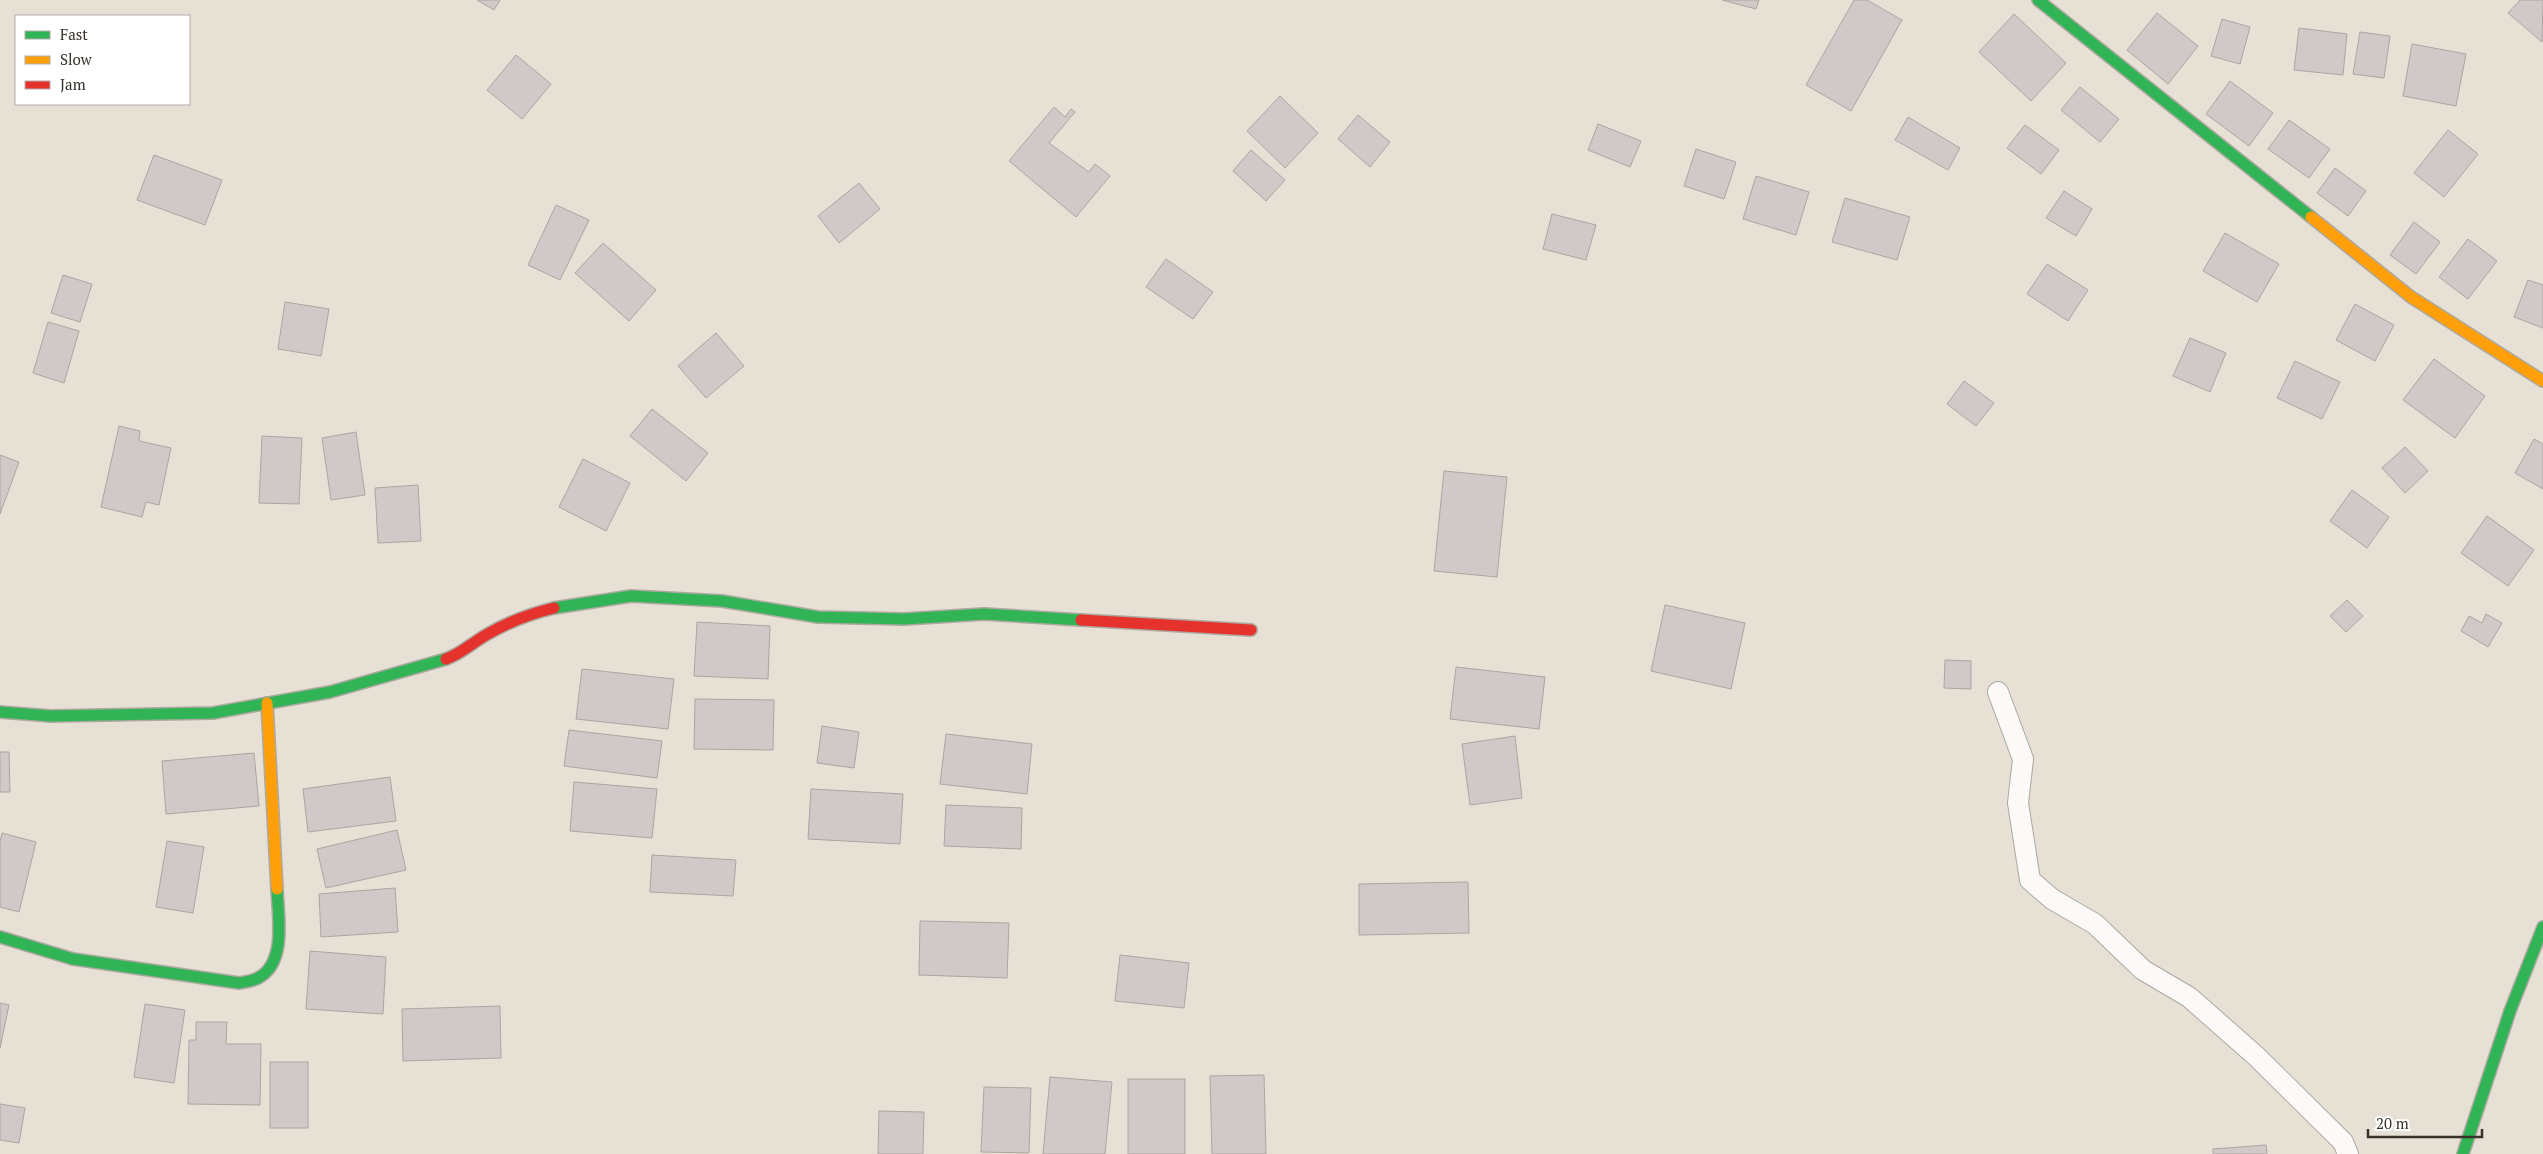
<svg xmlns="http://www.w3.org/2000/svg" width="2543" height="1154" font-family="'PT Serif',serif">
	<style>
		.building { fill: #d1c9c7; stroke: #aba5a2 }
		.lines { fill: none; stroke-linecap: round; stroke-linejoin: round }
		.lane-casing { stroke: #ada8a0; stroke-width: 22 }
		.fast-casing { stroke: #ada8a0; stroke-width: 14 }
		.slow-casing { stroke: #ada8a0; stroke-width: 14 }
		.jam-casing { stroke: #ada8a0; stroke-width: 14 }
		.lane { stroke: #fbfaf9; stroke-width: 20 }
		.fast { stroke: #30b455; stroke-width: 11 }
		.slow { stroke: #ff9f0a; stroke-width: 11 }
		.jam { stroke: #e5322d; stroke-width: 11 }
	</style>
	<rect width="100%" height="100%" fill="#e6e0d5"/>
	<g class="building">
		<path d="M477,0H500L494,10Z"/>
		<path d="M1722,0H1759L1756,9Z"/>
		<path d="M1854,0H1867L1902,20L1851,111L1806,85Z"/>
		<path d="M2520,0H2543L2542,42L2508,13Z"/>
		<path d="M2157,13L2198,46L2168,84L2127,50Z"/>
		<path d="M2014,14L2066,63L2031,101L1979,52Z"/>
		<path d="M2222,19L2250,27L2240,64L2211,56Z"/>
		<path d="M2299,28L2347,34L2343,75L2294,70Z"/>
		<path d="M2360,32L2390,36L2384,78L2353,74Z"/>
		<path d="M2412,44L2466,54L2456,106L2403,96Z"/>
		<path d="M516,55L551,84L522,119L487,90Z"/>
		<path d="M2230,81L2273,113L2249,146L2206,114Z"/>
		<path d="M2080,87L2119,119L2100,142L2061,110Z"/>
		<path d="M1280,96L1318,133L1285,168L1247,131Z"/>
		<path d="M1054,107L1065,117L1071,109L1075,112L1049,143L1089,172L1095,164L1110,176L1076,217L1009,161Z"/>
		<path d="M1358,115L1390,142L1370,167L1338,139Z"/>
		<path d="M1908,117L1960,148L1948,170L1895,140Z"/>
		<path d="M2289,120L2330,149L2309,178L2268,149Z"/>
		<path d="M1598,124L1641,141L1630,167L1588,150Z"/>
		<path d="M2025,125L2059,150L2041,174L2007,148Z"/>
		<path d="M2448,130L2478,154L2444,197L2414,173Z"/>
		<path d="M1696,149L1736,162L1724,199L1684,186Z"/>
		<path d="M1251,150L1285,180L1266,201L1233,171Z"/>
		<path d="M154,155L222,180L205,225L137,200Z"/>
		<path d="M2335,168L2366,191L2348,216L2317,193Z"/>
		<path d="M1756,176L1809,192L1796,235L1743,219Z"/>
		<path d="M859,183L880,209L839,243L818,216Z"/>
		<path d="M2064,191L2092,209L2076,236L2046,218Z"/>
		<path d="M1845,198L1910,217L1897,260L1832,242Z"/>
		<path d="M556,205L589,220L560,280L528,265Z"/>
		<path d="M1552,214L1596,225L1586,260L1543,249Z"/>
		<path d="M2414,222L2440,242L2416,274L2390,255Z"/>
		<path d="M2225,233L2279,264L2257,302L2203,271Z"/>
		<path d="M2468,239L2497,261L2468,299L2439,277Z"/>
		<path d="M603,243L656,290L629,321L575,273Z"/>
		<path d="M1166,259L1213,292L1193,319L1146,287Z"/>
		<path d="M2047,264L2088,290L2068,321L2027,294Z"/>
		<path d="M63,275L92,284L80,322L51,313Z"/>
		<path d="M2528,280L2543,285V328L2514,317Z"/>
		<path d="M285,302L329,309L321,356L278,349Z"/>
		<path d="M2355,304L2394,325L2375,361L2336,340Z"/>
		<path d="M48,322L79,331L64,383L33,373Z"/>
		<path d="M716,333L744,366L706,398L678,366Z"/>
		<path d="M2190,338L2226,353L2210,392L2173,376Z"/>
		<path d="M2434,359L2485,396L2455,438L2403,400Z"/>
		<path d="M2295,361L2340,382L2322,419L2277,398Z"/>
		<path d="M1964,381L1994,403L1976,426L1947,404Z"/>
		<path d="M652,409L708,453L686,481L630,436Z"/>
		<path d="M119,426L140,431L139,441L171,448L159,505L146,502L142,517L101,507Z"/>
		<path d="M356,432L365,495L331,500L322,438Z"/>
		<path d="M262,436L302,438L299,504L259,503Z"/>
		<path d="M2534,439L2543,444V489L2515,473Z"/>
		<path d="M2405,447L2428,471L2405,493L2382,468Z"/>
		<path d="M0,455L19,462L0,514Z"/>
		<path d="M583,459L630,483L606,531L559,507Z"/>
		<path d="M1444,471L1507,477L1497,577L1434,571Z"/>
		<path d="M418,485L421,541L378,543L375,488Z"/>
		<path d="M2352,490L2389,517L2367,548L2330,521Z"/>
		<path d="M2487,516L2534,550L2508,586L2461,553Z"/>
		<path d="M2347,600L2363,616L2346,632L2330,616Z"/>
		<path d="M1665,605L1745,623L1731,689L1651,671Z"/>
		<path d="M2486,614L2502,623L2488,647L2461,631L2469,616L2482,623Z"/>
		<path d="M697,622L770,626L768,679L694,676Z"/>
		<path d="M1945,660L1971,661V689L1944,688Z"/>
		<path d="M1456,667L1545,677L1539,729L1450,719Z"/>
		<path d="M582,669L674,679L668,729L576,719Z"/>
		<path d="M695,699L774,700L773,750L694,749Z"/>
		<path d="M822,726L859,732L854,768L817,763Z"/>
		<path d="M569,730L662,741L657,778L564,766Z"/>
		<path d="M946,734L1032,744L1027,794L940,784Z"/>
		<path d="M1515,736L1522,798L1470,805L1462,744Z"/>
		<path d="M0,752H9L10,792H0Z"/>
		<path d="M254,753L259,806L166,814L162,761Z"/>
		<path d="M390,777L396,821L308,832L303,789Z"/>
		<path d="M574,782L657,789L652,838L570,831Z"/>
		<path d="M811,789L903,794L900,844L808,839Z"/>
		<path d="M946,805L1022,808L1021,849L944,846Z"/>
		<path d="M397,830L406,870L326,888L317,849Z"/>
		<path d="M2,833L36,842L19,912L0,907V842Z"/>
		<path d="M167,841L204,847L193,913L156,907Z"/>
		<path d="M652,855L736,860L733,896L650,892Z"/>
		<path d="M1468,882L1469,933L1359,935V884Z"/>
		<path d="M395,888L398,932L321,937L319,894Z"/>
		<path d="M920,921L1009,923L1007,978L919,975Z"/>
		<path d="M310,951L386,957L383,1014L306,1009Z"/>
		<path d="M1120,955L1189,963L1184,1008L1115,1001Z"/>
		<path d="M0,1003L9,1005L0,1048Z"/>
		<path d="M145,1004L185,1010L174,1083L134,1077Z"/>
		<path d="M500,1006L501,1058L403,1061L402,1009Z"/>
		<path d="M196,1022H227L226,1044H261L260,1105L188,1104L189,1040H196Z"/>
		<rect x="270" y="1062" width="38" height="66"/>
		<path d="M1264,1075L1266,1154H1212L1210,1076Z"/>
		<path d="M1050,1077L1112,1082L1105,1154H1043Z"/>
		<rect x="1128" y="1079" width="57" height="75"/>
		<path d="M984,1087L1031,1088L1029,1153L981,1152Z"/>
		<path d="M0,1104L25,1108L19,1143L0,1140Z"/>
		<path d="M879,1111L924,1112L923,1154H878Z"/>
		<path d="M2266,1145L2267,1154H2213V1149Z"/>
	</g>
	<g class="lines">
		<defs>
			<path id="lane" d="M1998,692L2023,759L2018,803L2030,880L2052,899L2095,924L2143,970L2189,997L2256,1056L2343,1142L2348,1154"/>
			<g id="fast">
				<path d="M2038,0L2311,217"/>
				<path d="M554,608L631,596L722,601L818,617L904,619L984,614L1081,620"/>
				<path d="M0,712L51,716L213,713L330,692L446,659"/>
				<path d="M0,937L73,959L239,983C245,982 253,981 258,978C287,963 278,916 277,889"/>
				<path d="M2463,1154L2510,1011L2543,927"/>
			</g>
			<g id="slow">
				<path d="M2311,217L2411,297L2543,381"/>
				<path d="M267,703L277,889"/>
			</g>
			<g id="jam">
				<path d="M1081,620L1251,630"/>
				<path d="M446,659C461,654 472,643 486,635C508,622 529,614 554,608"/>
			</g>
		</defs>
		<use href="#lane" class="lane-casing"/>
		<use href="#fast" class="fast-casing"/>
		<use href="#slow" class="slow-casing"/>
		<use href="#jam" class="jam-casing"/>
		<use href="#lane" class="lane"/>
		<use href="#fast" class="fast"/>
		<use href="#slow" class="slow"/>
		<use href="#jam" class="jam"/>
	</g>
	<rect x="15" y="15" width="175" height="90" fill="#ffffff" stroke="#afadaa"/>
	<rect x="25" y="31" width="25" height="8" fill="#30b455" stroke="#afadaa"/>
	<text x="60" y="40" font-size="15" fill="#37322a">Fast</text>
	<rect x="25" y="56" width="25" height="8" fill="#ff9f0a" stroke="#afadaa"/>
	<text x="60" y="65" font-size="15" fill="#37322a">Slow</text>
	<rect x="25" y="81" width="25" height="8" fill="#e5322d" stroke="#afadaa"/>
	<text x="60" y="90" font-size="15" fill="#37322a">Jam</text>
	<path d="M2368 1129v8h114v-8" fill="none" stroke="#37322a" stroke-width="2.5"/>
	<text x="2376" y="1129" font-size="15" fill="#37322a" stroke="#ffffff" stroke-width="4" paint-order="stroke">20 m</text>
</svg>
